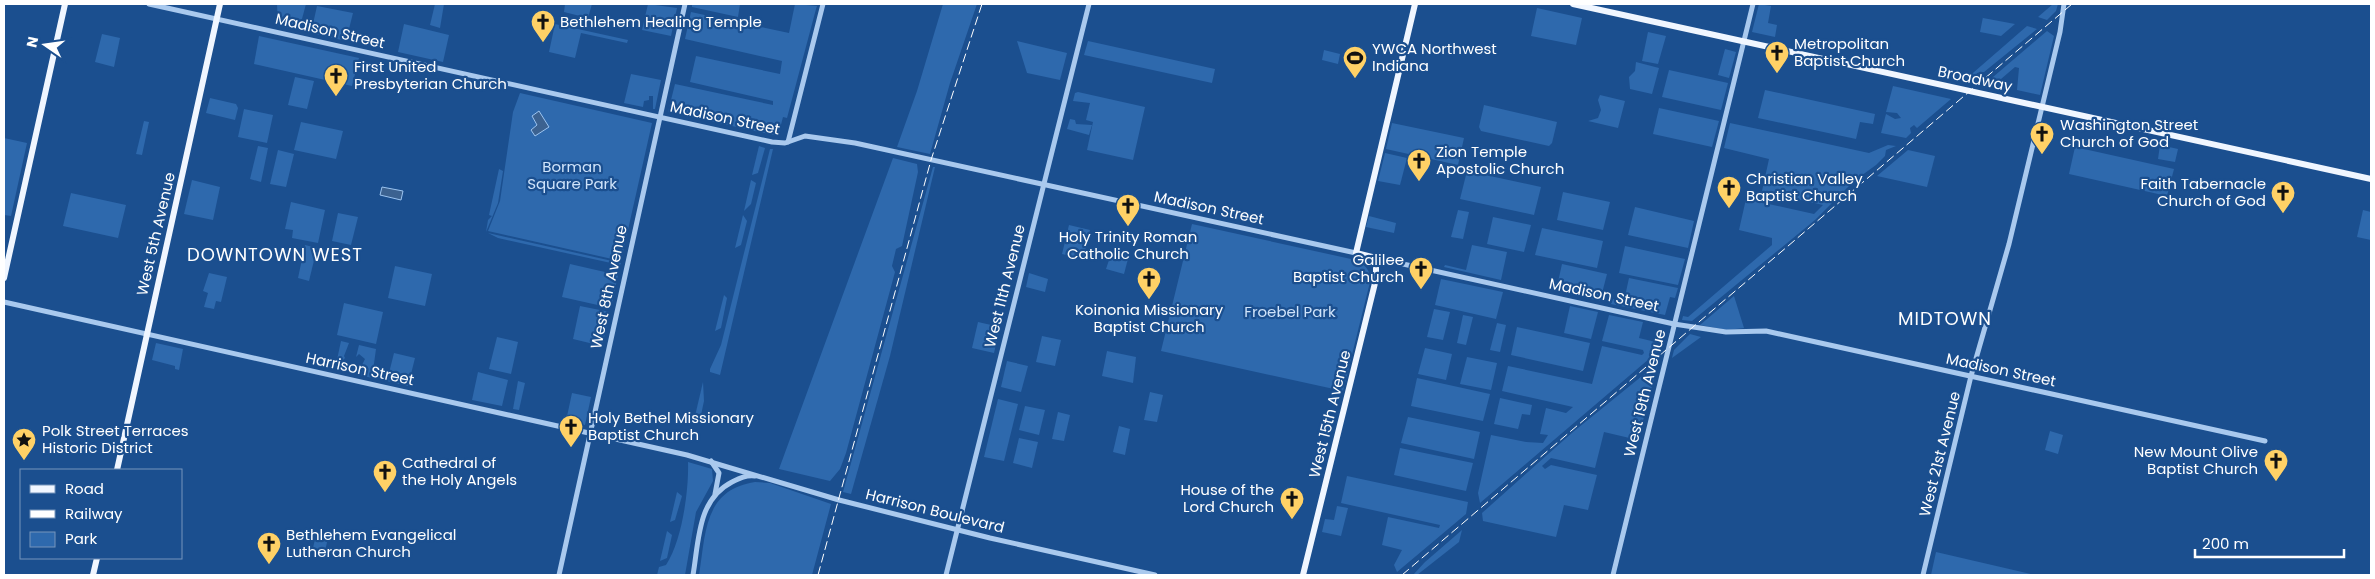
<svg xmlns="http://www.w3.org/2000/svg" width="2375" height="579" font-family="Poppins,sans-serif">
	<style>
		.green { fill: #2e69ad }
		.water { fill: #3c6290; stroke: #9cc4f0 }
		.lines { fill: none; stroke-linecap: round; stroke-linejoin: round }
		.minor { stroke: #a9c9ee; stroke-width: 5 }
		.major { stroke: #f0f6ff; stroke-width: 6 }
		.rail { stroke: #fff; stroke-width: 1; stroke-dasharray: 9 4; stroke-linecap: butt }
		.labels { text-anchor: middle; stroke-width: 4.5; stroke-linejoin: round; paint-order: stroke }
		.poi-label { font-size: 15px; fill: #fff; stroke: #1b4f8f; text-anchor: start }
		.street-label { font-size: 15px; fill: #fff; stroke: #1b4f8f }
		.park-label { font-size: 15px; fill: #cfe3fa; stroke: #1b4f8f }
		.quarter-label { font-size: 18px; letter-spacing: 1px; fill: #fff; stroke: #1b4f8f }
	</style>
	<rect width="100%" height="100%" fill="#1b4f8f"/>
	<g class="green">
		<path d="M277,4H306L299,30L278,26Z"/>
		<path d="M435,4H444L440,28L430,25Z"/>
		<path d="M565,4H592L588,18L564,12Z"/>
		<path d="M648,4L677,8L671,36L642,30Z"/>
		<path d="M692,4H740L738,17L692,7Z"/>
		<path d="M795,4L817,6L816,9L787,118L783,117L778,136L668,112L675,84L773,105V101L690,82L696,56L780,74L782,61L685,39L691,12L789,33Z"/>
		<path d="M943,4H977L950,83L930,154L897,147L917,91Z"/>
		<path d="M1759,4L1771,6L1768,23L1777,25L1775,37L1752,32Z"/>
		<path d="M2053,4H2058L2056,11L2047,20L2038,17Z"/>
		<path d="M317,6L353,13L346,41L311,33Z"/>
		<path d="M1537,8L1582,18L1576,45L1531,36Z"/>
		<path d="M1983,17V18L2015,24L2001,36L1980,32Z"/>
		<path d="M404,24L449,35L443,62L398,52Z"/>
		<path d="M555,24L628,40L627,43L581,33L575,58L549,52Z"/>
		<path d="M2027,26L2037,29L1984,72L1977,73L1975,81L1966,79Z"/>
		<path d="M2047,31L2054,36L2040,95L2017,90L2019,68L2015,67L1994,85L1986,83Z"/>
		<path d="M1648,32L1666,36L1658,64L1642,61Z"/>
		<path d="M102,34L120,38L114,67L95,62Z"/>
		<path d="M259,36L359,58L352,86L254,64Z"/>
		<path d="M1017,41L1067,53L1060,80L1027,73Z"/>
		<path d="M1088,41L1215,69L1212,83L1084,55Z"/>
		<path d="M1725,49L1736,52L1729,78L1718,75Z"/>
		<path d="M1324,50L1340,54L1338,64L1322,60Z"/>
		<path d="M1636,62L1659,68L1652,94L1630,89L1629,77L1635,71Z"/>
		<path d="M1669,70L1728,83L1721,110L1662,97Z"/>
		<path d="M631,74L661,80L655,109H653V96H649V100L644,101L643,107L624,103Z"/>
		<path d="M295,77L314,81L307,109L288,105Z"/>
		<path d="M1893,86L1951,99L1917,128L1914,125L1910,128L1911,133L1906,138L1881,133L1886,114L1895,119L1901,118L1897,113L1886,112Z"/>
		<path d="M1765,90L1875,114L1873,124L1860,122L1856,139L1758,118Z"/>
		<path d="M1078,92L1145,107L1133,160L1087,150L1093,122L1086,120L1090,103L1073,101L1075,93Z"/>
		<path d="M520,93L652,123L621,261L488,231L500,201L513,112Z"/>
		<path d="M1600,95L1625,101L1618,128L1588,121L1598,118L1601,110L1598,100Z"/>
		<path d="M210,98L236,104L238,108L235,120L206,113Z"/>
		<path d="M1484,105L1557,122L1552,143L1549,146L1481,131L1479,127Z"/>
		<path d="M1659,108L1719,121L1712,147L1653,134Z"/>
		<path d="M244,109L273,115L267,143L238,137Z"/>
		<path d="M1070,119L1075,120L1076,124L1092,125L1089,135L1067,129Z"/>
		<path d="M144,121L149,122L142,155L136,154Z"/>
		<path d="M301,122L343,131L336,159L294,150Z"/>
		<path d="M1392,123L1464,138L1458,165L1386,149Z"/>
		<path d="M1730,123L1869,153L1888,145L1896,146L1886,150L1885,156L1876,165L1854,181L1815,220L1692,321L1682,320L1683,316L1688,317L1772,245V238L1739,230L1746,199L1814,214L1823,205L1762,191L1769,159L1724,148Z"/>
		<path d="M4,138L27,143L11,216L4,215Z"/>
		<path d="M2160,145L2178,149L2175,162L2158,159Z"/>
		<path d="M258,146L268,148L261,182L250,179Z"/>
		<path d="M759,146L765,148L758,173L752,175Z"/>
		<path d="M2075,147L2174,169L2167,196L2069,174Z"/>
		<path d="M770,149H773L720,375L710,372V369L721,345Z"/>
		<path d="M278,150L294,154L286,187L270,184Z"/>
		<path d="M1908,150L1935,156L1927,187L1877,176Z"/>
		<path d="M1385,153L1407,158L1400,185L1378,181Z"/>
		<path d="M893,158L917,164L918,172L902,246L896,249L892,266L895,272L846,453L840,469L830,481L779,469Z"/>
		<path d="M933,167H935L890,356L851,494L843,492Z"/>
		<path d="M499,169L503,171L498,203L486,232L488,220L492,216L489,215Z"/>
		<path d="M1467,171L1541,187L1534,215L1460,199Z"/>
		<path d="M192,180L220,187L213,220L184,214Z"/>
		<path d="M751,180L756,183L751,204L744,211Z"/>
		<path d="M1563,192L1610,202L1603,230L1557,220Z"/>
		<path d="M71,193L126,205L118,238L63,226Z"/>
		<path d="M291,202L325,210L318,243L292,238L293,230L285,229Z"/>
		<path d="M1635,207L1694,221L1688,248L1628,235Z"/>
		<path d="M1458,210L1469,212L1463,239L1451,237Z"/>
		<path d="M2363,210L2371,212V240L2357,237Z"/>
		<path d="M338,213L358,217L351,245L332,241Z"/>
		<path d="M743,215L747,221L741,245L735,248Z"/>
		<path d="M1369,216L1396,223L1394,233L1366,227Z"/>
		<path d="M1493,217L1531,225L1524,252L1487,244Z"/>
		<path d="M1192,224L1351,259C1361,261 1368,266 1371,278L1343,391L1161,351Z"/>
		<path d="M1069,225L1090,230L1083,259L1062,254Z"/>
		<path d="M1542,228L1603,241L1597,268L1535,255Z"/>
		<path d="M488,233L621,263L620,265L498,238Z"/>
		<path d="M305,245L317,248L309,281L298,278Z"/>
		<path d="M1472,245L1507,252L1501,280L1444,267L1445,265L1466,270Z"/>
		<path d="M1625,246L1685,259L1678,285L1619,273Z"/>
		<path d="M1112,251L1129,255L1124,274L1106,269Z"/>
		<path d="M570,264L618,275L611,308L562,297Z"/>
		<path d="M1562,264L1607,274L1600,301L1556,291Z"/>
		<path d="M395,266L432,274L425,306L388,298Z"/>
		<path d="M209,273L227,277L221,302L216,301L214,309L204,307L208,293L203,291Z"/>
		<path d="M1029,273L1048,279L1045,292L1026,287Z"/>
		<path d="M1629,278L1678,288L1675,298L1670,297L1665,315L1611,304L1613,299L1624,301Z"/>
		<path d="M1441,279L1503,292L1496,319L1435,305Z"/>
		<path d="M724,295L727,298L721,328L715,331Z"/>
		<path d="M1734,296L1744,328L1727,330L1700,325Z"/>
		<path d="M344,303L383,312L376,344L337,335Z"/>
		<path d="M580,306L610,312L602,346L573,339Z"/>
		<path d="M1570,306L1598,312L1591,339L1564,333Z"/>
		<path d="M1434,309L1450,312L1443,340L1427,337Z"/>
		<path d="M1463,315L1473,317L1466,345L1457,343Z"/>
		<path d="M1609,315L1643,322L1639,338L1664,344L1663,347L1480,503L1478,493L1491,435L1526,442L1543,443L1548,435L1540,434L1546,408L1566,413L1573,407L1502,391L1508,366L1592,384L1602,346L1642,355L1644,353L1643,350L1602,341Z"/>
		<path d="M978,322L1000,327L994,353L972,348Z"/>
		<path d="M1497,323L1506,325L1500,352L1490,350Z"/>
		<path d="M1517,327L1590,343L1583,371L1511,355Z"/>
		<path d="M1690,334L1701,337L1672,358L1674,350Z"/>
		<path d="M1042,336L1061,340L1055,366L1036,362Z"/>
		<path d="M497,337L518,342L511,374L489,369Z"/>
		<path d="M341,341L349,343L344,356L345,358L341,362L344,367L343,371L335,369Z"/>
		<path d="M156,343L183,349L179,370L175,369V366L152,360Z"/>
		<path d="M359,345L376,349L372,378L352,373L353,369L362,365L365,359L359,354L356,357Z"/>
		<path d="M1425,348L1452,354L1446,380L1418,374Z"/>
		<path d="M1107,351L1136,357L1133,383L1102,376Z"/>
		<path d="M394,353L415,358L408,386L387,381Z"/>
		<path d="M1467,357L1497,363L1491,390L1460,384Z"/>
		<path d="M1007,361L1028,366L1021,392L1001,387Z"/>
		<path d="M1658,363L1638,440L1604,432L1595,468L1551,458L1542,466L1545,469L1551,465L1597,475L1588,510L1564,505L1556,537L1483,521L1482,513L1573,432Z"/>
		<path d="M478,372L508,380L502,406L472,400Z"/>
		<path d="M1417,378L1490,394L1483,421L1411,406Z"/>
		<path d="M518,381L525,383L519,410L513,409Z"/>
		<path d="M703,382L704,401L701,415L695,416Z"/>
		<path d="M1150,392L1163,395L1157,422L1144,420Z"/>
		<path d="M572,393L591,397L585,425L566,421Z"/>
		<path d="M1500,398L1532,405L1530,415L1522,414L1518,429L1494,424Z"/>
		<path d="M998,399L1018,404L1004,461L984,457Z"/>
		<path d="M1025,406L1045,410L1039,435L1019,430Z"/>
		<path d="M1058,412L1070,415L1064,441L1052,439Z"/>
		<path d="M1408,417L1480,432L1474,459L1401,443Z"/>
		<path d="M1119,426L1130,429L1125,455L1113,452Z"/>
		<path d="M2050,431L2063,435L2058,454L2045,450Z"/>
		<path d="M1019,438L1038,442L1032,468L1013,463Z"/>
		<path d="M1400,448L1473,463L1466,491L1394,475Z"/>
		<path d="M688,462L712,469L713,481L696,512L685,575H657L659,567L666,565C682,541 689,490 688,462Z"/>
		<path d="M1347,476L1468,502L1466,514L1397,572L1394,565L1402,550L1382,545L1388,517L1439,528L1440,525L1341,503Z"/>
		<path d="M755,482L770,483L831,504L812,575H699C706,534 703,490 755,482Z"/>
		<path d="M677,492L682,496L675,520L670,522Z"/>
		<path d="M1337,506L1348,508L1341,536L1322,532L1325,519L1334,520Z"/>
		<path d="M1462,530L1459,542L1417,575H1413L1425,562Z"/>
		<path d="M667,531L672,535L667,558L660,561Z"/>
		<path d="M316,535L328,538L325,551L313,548Z"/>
		<path d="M1936,552L2035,575H1931Z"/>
	</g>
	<g class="water">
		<path d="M539,111L549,127L535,136L531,130L537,125L532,116Z"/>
		<path d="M382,187L403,191L401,200L380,195Z"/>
	</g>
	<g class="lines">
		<g class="minor">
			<path d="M149,4L772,142L785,143L805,136L855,143L1356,253"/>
			<path d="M788,142L823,4"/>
			<path d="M1376,258L1674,324L1726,332L1766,331L2265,441"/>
			<path d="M4,302L687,455L839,500L990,538L1155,575"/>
			<path d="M711,461L719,473L715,494"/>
			<path d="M559,575L685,4"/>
			<path d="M693,575C699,541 697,500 732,482C740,478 746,475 755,476"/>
			<path d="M946,575L1089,4"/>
			<path d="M1613,575L1753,4"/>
			<path d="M1923,575L1971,376L2009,244L2060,32L2064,4"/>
		</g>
		<g class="major">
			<path d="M1573,4L2371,179"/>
			<path d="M4,278L65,4"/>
			<path d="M117,470L220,4"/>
			<path d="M93,575L97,558"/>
			<path d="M1303,575L1376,279V258L1356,253L1415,4"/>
		</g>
		<g class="rail">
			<path d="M818,575L931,160L982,4"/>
			<path d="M1402,575L2072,4"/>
		</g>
	</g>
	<defs>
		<symbol id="church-pin" viewBox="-11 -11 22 30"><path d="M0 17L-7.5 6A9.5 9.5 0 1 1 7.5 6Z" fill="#ffd166" stroke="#1b4f8f"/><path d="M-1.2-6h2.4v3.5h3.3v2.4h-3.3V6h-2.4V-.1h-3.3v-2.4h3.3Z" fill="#111"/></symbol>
		<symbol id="stadium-pin" viewBox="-11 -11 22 30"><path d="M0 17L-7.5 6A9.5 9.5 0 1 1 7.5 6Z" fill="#ffd166" stroke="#1b4f8f"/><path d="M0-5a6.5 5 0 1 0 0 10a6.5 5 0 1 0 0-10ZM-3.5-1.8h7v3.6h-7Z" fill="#111"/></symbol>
		<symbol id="sight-pin" viewBox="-11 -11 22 30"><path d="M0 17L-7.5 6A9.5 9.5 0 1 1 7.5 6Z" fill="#ffd166" stroke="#1b4f8f"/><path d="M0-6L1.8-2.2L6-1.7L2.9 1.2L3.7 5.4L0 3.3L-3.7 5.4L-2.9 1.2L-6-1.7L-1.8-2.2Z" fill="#111"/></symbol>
	</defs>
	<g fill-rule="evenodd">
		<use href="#church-pin" x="529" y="8" width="28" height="38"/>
		<use href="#church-pin" x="1763" y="39" width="28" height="38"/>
		<use href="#stadium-pin" x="1341" y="44" width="28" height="38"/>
		<use href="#church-pin" x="322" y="62" width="28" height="38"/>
		<use href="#church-pin" x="2028" y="120" width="28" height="38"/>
		<use href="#church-pin" x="1405" y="147" width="28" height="38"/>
		<use href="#church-pin" x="1715" y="174" width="28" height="38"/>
		<use href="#church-pin" x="2269" y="179" width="28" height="38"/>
		<use href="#church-pin" x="1114" y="192" width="28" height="38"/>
		<use href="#church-pin" x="1407" y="255" width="28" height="38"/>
		<use href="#church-pin" x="1135" y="265" width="28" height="38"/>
		<use href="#church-pin" x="557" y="413" width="28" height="38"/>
		<use href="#sight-pin" x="10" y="426" width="28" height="38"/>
		<use href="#church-pin" x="2262" y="447" width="28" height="38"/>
		<use href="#church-pin" x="371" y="458" width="28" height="38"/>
		<use href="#church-pin" x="1278" y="485" width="28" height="38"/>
		<use href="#church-pin" x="255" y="530" width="28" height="38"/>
	</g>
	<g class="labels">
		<g class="poi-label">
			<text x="560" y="27">Bethlehem Healing Temple</text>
			<text x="1794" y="49">Metropolitan<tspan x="1794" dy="17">Baptist Church</tspan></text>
			<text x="1372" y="54">YWCA Northwest<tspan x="1372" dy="17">Indiana</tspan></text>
			<text x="354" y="72">First United<tspan x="354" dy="17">Presbyterian Church</tspan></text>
			<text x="2060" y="130">Washington Street<tspan x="2060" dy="17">Church of God</tspan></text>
			<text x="1436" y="157">Zion Temple<tspan x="1436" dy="17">Apostolic Church</tspan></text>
			<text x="1746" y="184">Christian Valley<tspan x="1746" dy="17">Baptist Church</tspan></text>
			<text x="2266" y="189" text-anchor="end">Faith Tabernacle<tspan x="2266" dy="17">Church of God</tspan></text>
			<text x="1128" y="242" text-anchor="middle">Holy Trinity Roman<tspan x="1128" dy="17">Catholic Church</tspan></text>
			<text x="1404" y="265" text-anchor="end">Galilee<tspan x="1404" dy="17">Baptist Church</tspan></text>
			<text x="1149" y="315" text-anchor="middle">Koinonia Missionary<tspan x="1149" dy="17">Baptist Church</tspan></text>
			<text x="588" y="423">Holy Bethel Missionary<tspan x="588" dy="17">Baptist Church</tspan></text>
			<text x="42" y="436">Polk Street Terraces<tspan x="42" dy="17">Historic District</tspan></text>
			<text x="2258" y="457" text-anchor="end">New Mount Olive<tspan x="2258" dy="17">Baptist Church</tspan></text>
			<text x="402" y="468">Cathedral of<tspan x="402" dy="17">the Holy Angels</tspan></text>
			<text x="1274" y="495" text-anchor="end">House of the<tspan x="1274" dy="17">Lord Church</tspan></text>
			<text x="286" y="540">Bethlehem Evangelical<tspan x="286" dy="17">Lutheran Church</tspan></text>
		</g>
		<g class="street-label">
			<text transform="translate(330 31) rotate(13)" y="5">Madison Street</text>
			<text transform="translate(1975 79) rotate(12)" y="5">Broadway</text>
			<text transform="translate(725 118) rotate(12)" y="5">Madison Street</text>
			<text transform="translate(1209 208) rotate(12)" y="5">Madison Street</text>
			<text transform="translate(156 234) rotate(-77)" y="5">West 5th Avenue</text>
			<text transform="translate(1005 286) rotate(-76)" y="5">West 11th Avenue</text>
			<text transform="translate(609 287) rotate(-78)" y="5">West 8th Avenue</text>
			<text transform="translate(1604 295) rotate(12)" y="5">Madison Street</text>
			<text transform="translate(360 369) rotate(12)" y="5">Harrison Street</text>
			<text transform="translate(2001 370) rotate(12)" y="5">Madison Street</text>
			<text transform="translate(1645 393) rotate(-76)" y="5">West 19th Avenue</text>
			<text transform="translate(1330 414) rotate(-76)" y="5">West 15th Avenue</text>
			<text transform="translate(1940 454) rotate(-76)" y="5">West 21st Avenue</text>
			<text transform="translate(935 511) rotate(14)" y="5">Harrison Boulevard</text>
		</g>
		<g class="park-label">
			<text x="572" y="172">Borman<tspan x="572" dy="17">Square Park</tspan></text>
			<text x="1290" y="317">Froebel Park</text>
		</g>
		<g class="quarter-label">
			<text x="275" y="261">DOWNTOWN WEST</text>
			<text x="1945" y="325">MIDTOWN</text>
		</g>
	</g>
	<rect width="2375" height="579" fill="none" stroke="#ffffff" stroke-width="10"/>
	<rect x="20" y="469" width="162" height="90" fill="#1b4f8f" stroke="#7695bc"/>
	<rect x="30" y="485" width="25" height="8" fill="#f0f6ff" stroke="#7695bc"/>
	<text x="65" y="494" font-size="15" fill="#ffffff">Road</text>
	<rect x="30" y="510" width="25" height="8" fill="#ffffff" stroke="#7695bc"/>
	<text x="65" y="519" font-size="15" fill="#ffffff">Railway</text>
	<rect x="30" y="532" width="25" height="15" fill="#2e69ad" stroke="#7695bc"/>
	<text x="65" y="544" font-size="15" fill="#ffffff">Park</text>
	<g transform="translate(45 45) rotate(283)" stroke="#1b4f8f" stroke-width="4" paint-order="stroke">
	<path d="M0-4L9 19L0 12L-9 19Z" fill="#ffffff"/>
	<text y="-8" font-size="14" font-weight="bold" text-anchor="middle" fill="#ffffff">N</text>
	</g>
	<path d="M2195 549v8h149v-8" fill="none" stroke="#ffffff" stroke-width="2.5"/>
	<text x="2202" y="549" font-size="15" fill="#ffffff" stroke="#1b4f8f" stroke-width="4" paint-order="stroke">200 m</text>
</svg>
